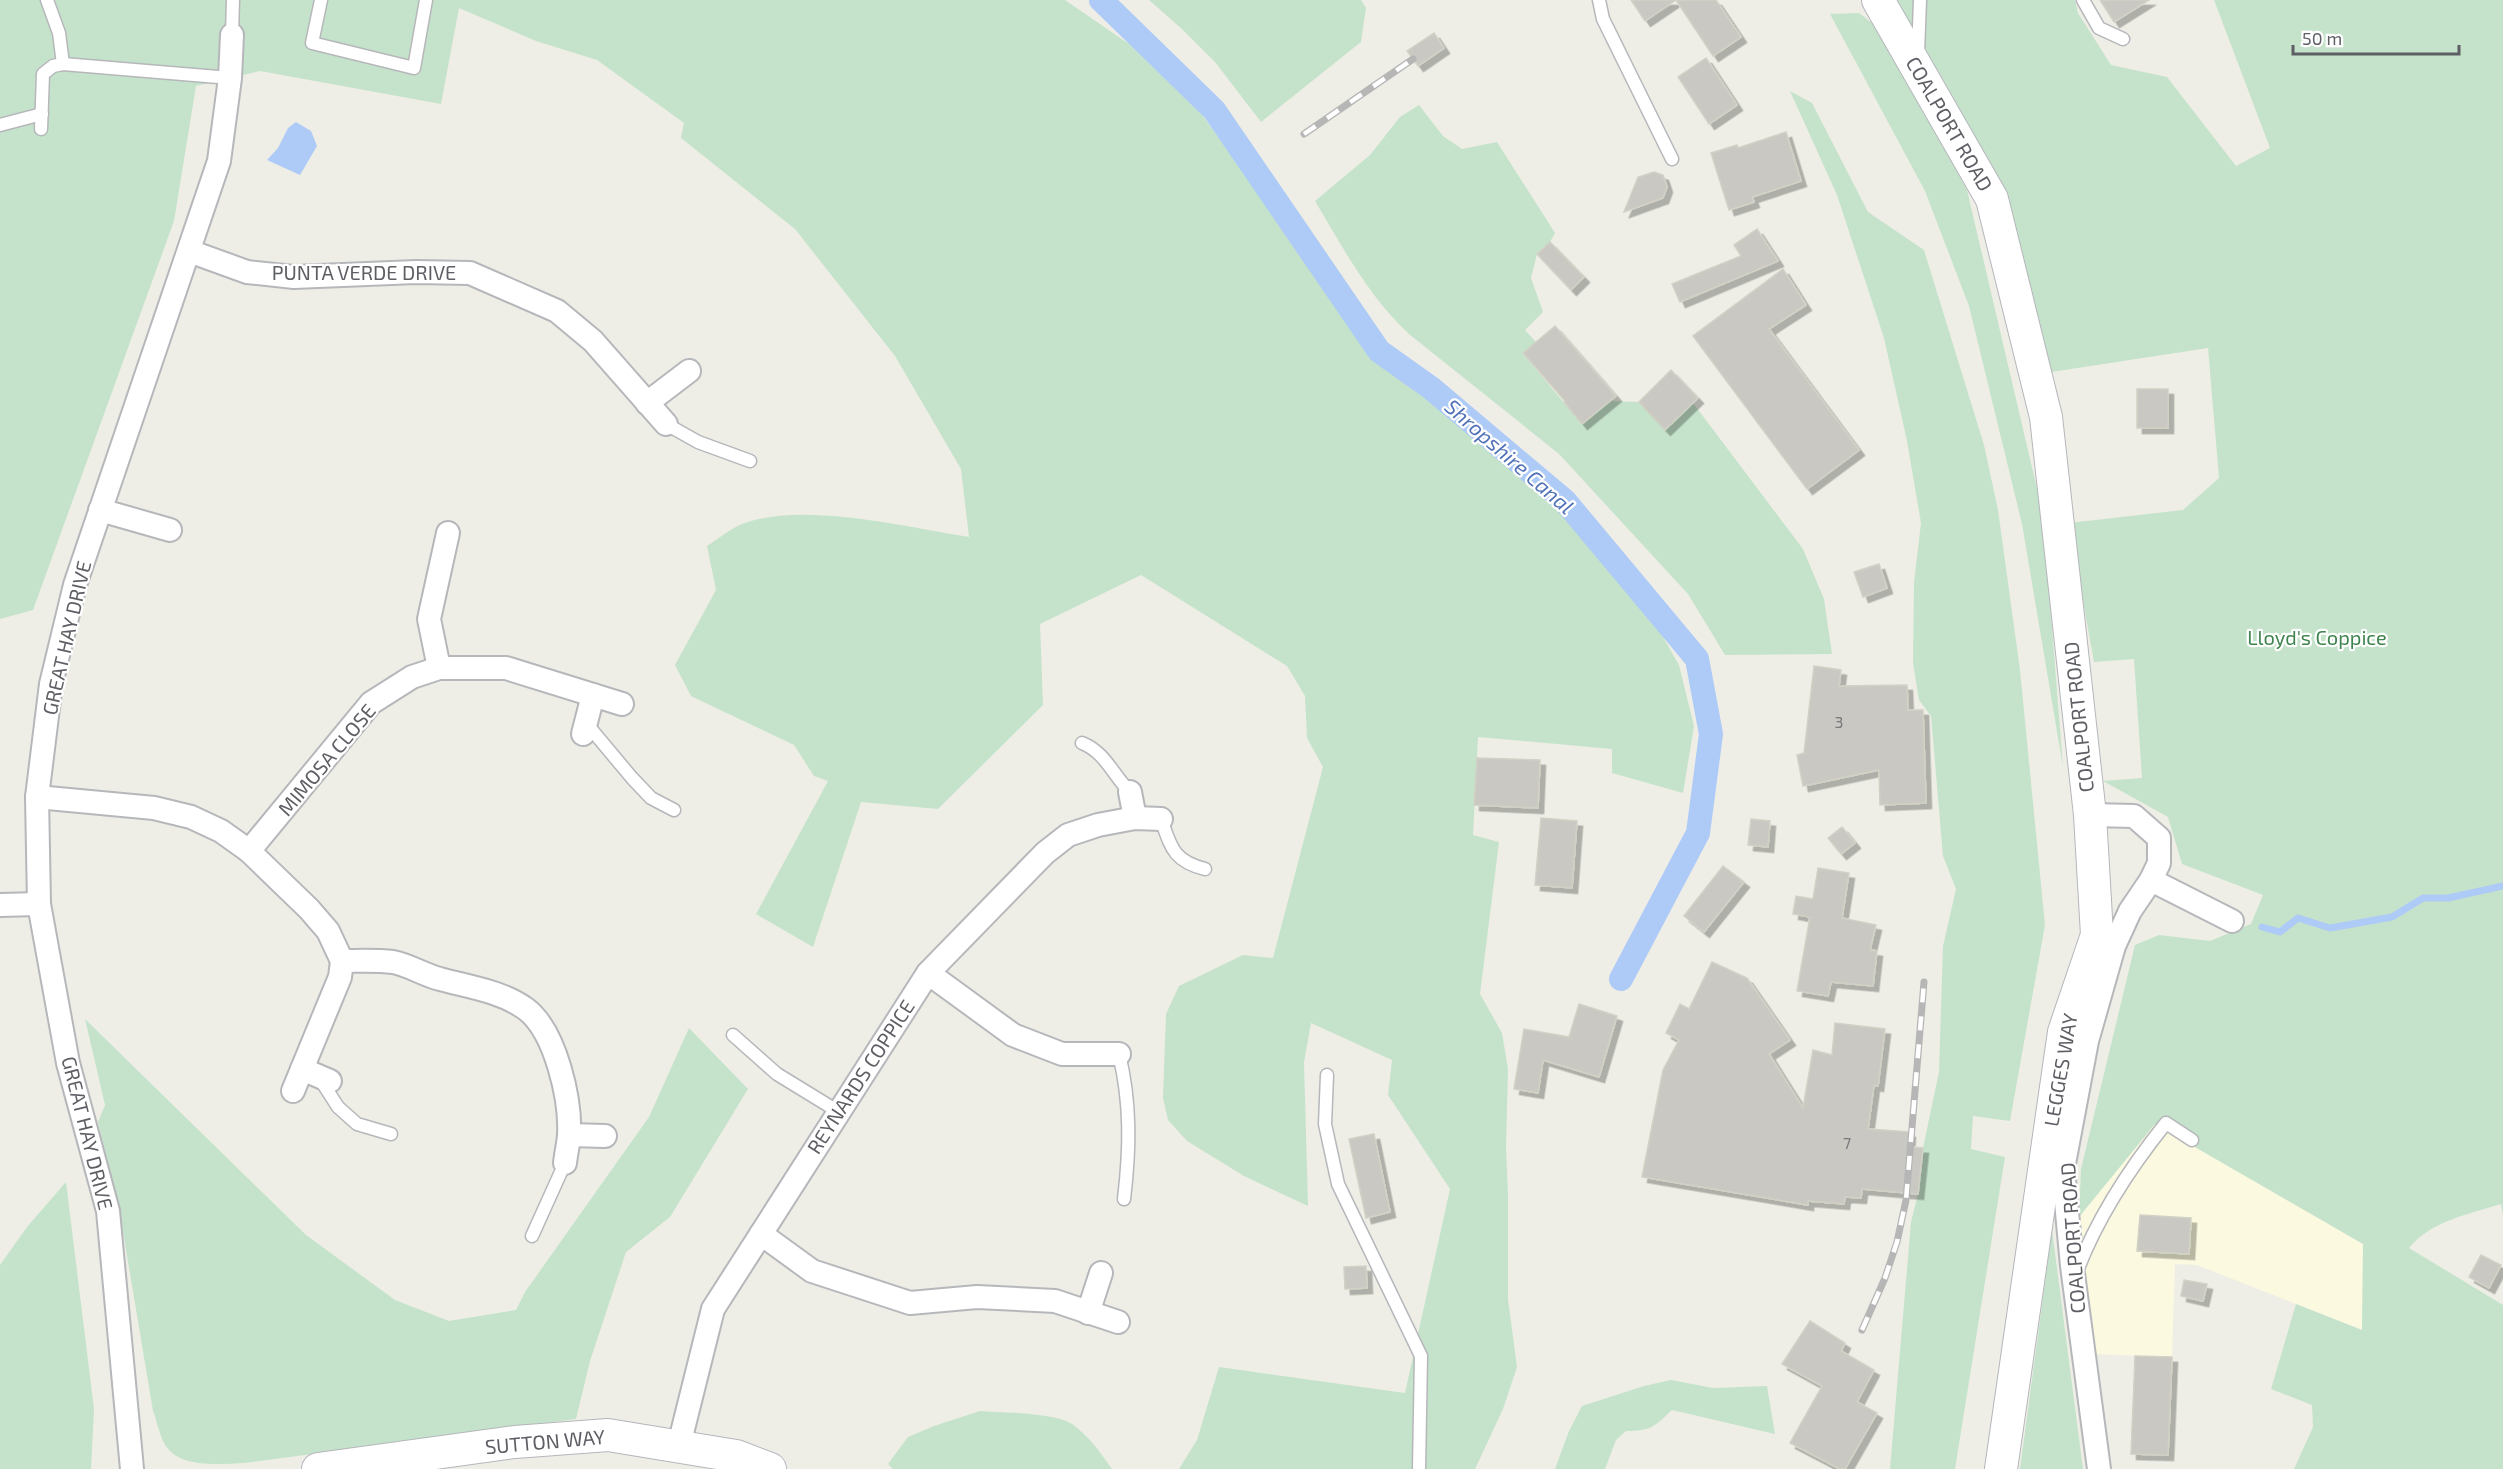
<svg xmlns="http://www.w3.org/2000/svg" width="2503" height="1469" font-family="'Exo 2',sans-serif">
	<style>
		.commercial { fill: #fbf9df }
		.green { fill: #c5e3cb }
		.water { fill: #aecaf7 }
		.lines { fill: none; stroke-linecap: round; stroke-linejoin: round }
		.stream { stroke: #aecaf7; stroke-width: 7 }
		.canal { stroke: #aecaf7; stroke-width: 24 }
		.building { fill: #cac8c2; stroke: #d2d1c5; stroke-width: 1.5; filter: url(#shadow) }
		.lane-casing { stroke: #b6b7bb; stroke-width: 15 }
		.street-casing { stroke: #b6b7bb; stroke-width: 26 }
		.secondary-casing { stroke: #b5b6bc; stroke-width: 34 }
		.lane { stroke: #fff; stroke-width: 12 }
		.street { stroke: #fff; stroke-width: 22 }
		.secondary { stroke: #fff; stroke-width: 32 }
		.rail-casing { stroke: #b6b6b7; stroke-width: 7 }
		.rail { stroke: #fff; stroke-width: 4.5; stroke-dasharray: 14; stroke-linecap: butt }
		.labels { text-anchor: middle; stroke-width: 4.5; stroke-linejoin: round; paint-order: stroke }
		.number-label { font-size: 16px; fill: #79797c }
		.street-label { font-size: 20px; fill: #5e5f65; stroke: #fff }
		.park-label { font-size: 20px; fill: #3f834e; stroke: #fff }
		.water-label { font-size: 21px; font-style: italic; fill: #5272b8; stroke: #fff }
	</style>
	<defs>
		<filter id="shadow"><feDropShadow dx="5.5" dy="5.5" stdDeviation="0" flood-color="#0004"/></filter>
	</defs>
	<rect width="100%" height="100%" fill="#eeeee6"/>
	<path class="commercial" d="M2155,1124L2363,1244L2362,1330L2197,1265L2175,1264L2172,1357L2094,1354L2079,1217Z"/>
	<g class="green">
		<path d="M0,0H1065L1129,44L1201,113L1348,319L1391,372L1474,422L1566,507L1643,602L1679,665L1694,726L1683,793L1612,773V749L1478,737L1473,835L1499,842L1480,994L1502,1033L1508,1069L1506,1148L1508,1194V1299L1517,1367L1503,1409L1475,1469H1179L1197,1440L1219,1367L1405,1393L1450,1189L1388,1095L1392,1060L1311,1023L1304,1062L1308,1206L1244,1176L1187,1141L1168,1120L1163,1098L1166,1014L1179,986L1243,955L1273,958L1323,767L1307,738L1305,696L1287,666L1141,575L1040,624L1043,705L938,809L861,802L813,947L756,914L828,781L814,776L794,745L691,696L675,665L716,590L707,546C718,539 730,529 742,524C804,501 904,527 969,537L961,469L895,356L795,229L681,138L684,123L597,60L536,41L459,8L441,104L260,71L196,86L174,221L33,610L0,619Z"/>
		<path d="M1149,0H1361L1366,8L1361,42L1261,122L1215,62L1182,29Z"/>
		<path d="M1889,0H2075L2078,13L2111,65L2167,77L2236,166L2270,148L2214,0H2503V1215L2501,1204C2469,1214 2431,1221 2409,1248L2503,1305V1469H2294L2313,1427L2312,1405L2271,1389L2296,1304L2362,1330L2363,1244L2155,1124L2079,1217L2081,1169L2135,945L2159,935L2210,941L2251,924L2263,895L2182,864L2168,817L2103,781L2142,778L2134,659L2094,662L2069,523L2183,510L2219,478L2208,348L2045,373L1977,143L1939,72Z"/>
		<path d="M1859,13L1881,30L1967,190L2043,514L2063,767L2022,524L1969,306L1925,191L1830,14Z"/>
		<path d="M1790,91L1812,103L1868,212L1924,250L1984,445L1998,510L2020,670L2045,925L2010,1121L1973,1116L1971,1149L2005,1157L1955,1469H1890L1911,1222L1918,1194L1923,1148L1939,1072L1943,946L1956,889L1943,856L1931,716L1919,700L1913,663L1914,582L1921,523L1907,441L1884,338L1837,195Z"/>
		<path d="M1419,105L1443,136L1462,149L1497,142L1555,233L1550,242L1537,254L1531,278L1543,312L1525,330L1536,342L1523,354L1582,424L1610,401L1639,402L1665,429L1693,403L1803,549L1824,599L1832,654L1725,655L1688,594L1559,454L1409,334C1369,297 1343,248 1315,201L1370,155L1400,117Z"/>
		<path d="M85,1019L306,1235L395,1300L449,1321L516,1310L525,1292L649,1117L689,1028L748,1089L670,1217L626,1252L590,1361L576,1419L245,1463C218,1464 178,1469 164,1443C159,1433 157,1421 153,1411L119,1208L98,1122L105,1105Z"/>
		<path d="M66,1182L94,1409L91,1469H0V1265L27,1227Z"/>
		<path d="M2052,1230L2083,1469H2020Z"/>
		<path d="M1671,1380L1713,1388L1767,1386L1775,1434L1672,1410C1654,1427 1651,1431 1626,1431L1616,1440L1605,1469H1555L1569,1431L1582,1406L1644,1386Z"/>
		<path d="M980,1411C1003,1413 1054,1412 1072,1424C1088,1435 1101,1453 1112,1469H893L888,1464L908,1437L934,1426Z"/>
	</g>
	<path class="water" d="M296,122L311,131L317,146L300,175L267,160L278,148L288,128Z"/>
	<g class="lines">
		<path class="stream" d="M2262,927L2280,932L2298,918L2330,928L2392,917L2423,898H2448L2503,886"/>
		<path class="canal" d="M1101,0L1214,110L1379,351L1431,388L1565,501L1697,659L1711,734L1698,833L1621,979"/>
	</g>
	<g class="building">
		<path d="M1631,0H1716L1741,37L1713,56L1676,0L1645,21Z"/>
		<path d="M2100,0H2149L2114,22Z"/>
		<path d="M1434,33L1444,48L1418,66L1407,51Z"/>
		<path d="M1706,58L1737,105L1709,124L1678,77Z"/>
		<path d="M1786,132L1801,181L1752,197L1754,202L1729,210L1711,153L1737,145L1738,148Z"/>
		<path d="M1654,172L1663,175L1667,187L1663,198L1624,212L1638,177Z"/>
		<path d="M1757,229L1778,261L1680,302L1672,284L1741,256L1734,245Z"/>
		<path d="M1550,242L1584,277L1571,290L1537,254Z"/>
		<path d="M1783,269L1806,305L1769,329L1859,450L1807,489L1693,336Z"/>
		<path d="M1555,326L1616,396L1582,424L1564,402L1565,401L1523,353Z"/>
		<path d="M1671,370L1698,398L1665,430L1639,402Z"/>
		<rect x="2137" y="389" width="31" height="39"/>
		<path d="M1879,564L1887,588L1863,597L1854,572Z"/>
		<path d="M1814,666L1841,670L1839,686L1907,685L1908,710H1923L1926,803L1880,805L1879,770L1803,786L1797,755L1804,753Z"/>
		<path d="M1477,758L1540,760L1538,808L1474,805Z"/>
		<path d="M1541,818L1577,821L1572,888L1535,885Z"/>
		<path d="M1751,819L1770,821L1768,847L1748,845Z"/>
		<path d="M1842,827L1855,843L1841,854L1828,838Z"/>
		<path d="M1723,866L1744,882L1704,932L1684,916Z"/>
		<path d="M1818,868L1849,873L1842,918L1876,925L1870,950L1877,951L1873,986L1831,982L1828,996L1797,991L1810,917L1793,914L1796,896L1813,899Z"/>
		<path d="M1712,962L1747,978L1790,1040L1769,1054L1803,1108L1813,1050L1832,1055L1835,1023L1885,1029L1878,1086L1874,1085L1868,1129L1910,1132L1909,1147L1923,1148L1918,1194L1862,1189L1861,1198L1845,1197L1844,1204L1808,1201V1205L1642,1177L1663,1070L1679,1040L1666,1033L1680,1004L1689,1009Z"/>
		<path d="M1579,1004L1617,1016L1599,1077L1543,1060L1538,1093L1514,1089L1524,1029L1569,1037Z"/>
		<path d="M1374,1134L1390,1212L1366,1218L1349,1139Z"/>
		<path d="M2140,1215L2191,1218L2189,1254L2137,1251Z"/>
		<path d="M2481,1255L2501,1265L2489,1288L2469,1277Z"/>
		<path d="M1366,1266L1367,1288L1345,1289L1344,1267Z"/>
		<path d="M2184,1280L2207,1284L2203,1301L2181,1296Z"/>
		<path d="M1810,1321L1845,1343L1841,1351L1874,1370L1857,1402L1877,1413L1845,1469H1840L1790,1443L1822,1386L1782,1364Z"/>
		<path d="M2135,1356L2172,1357L2168,1455L2131,1454Z"/>
	</g>
	<g class="lines">
		<defs>
			<g id="lane">
				<path d="M47,0L59,33L63,64"/>
				<path d="M321,0L312,43L414,68L426,0"/>
				<path d="M1599,0L1603,19L1672,159"/>
				<path d="M2083,0L2099,28L2123,39"/>
				<path d="M232,35L233,0"/>
				<path d="M1918,53L1920,0"/>
				<path d="M0,125L42,114"/>
				<path d="M41,129L43,74L53,66L63,64L230,78"/>
				<path d="M666,424L698,442L750,461"/>
				<path d="M586,723L632,778L651,798L674,810"/>
				<path d="M1082,743C1105,752 1113,775 1130,792"/>
				<path d="M1161,819C1171,847 1173,861 1205,869"/>
				<path d="M733,1035L777,1074L839,1112"/>
				<path d="M1119,1054C1131,1103 1130,1149 1124,1199"/>
				<path d="M1327,1075L1325,1124L1338,1184L1421,1356L1419,1469"/>
				<path d="M320,1079L338,1107L357,1124L391,1134"/>
				<path d="M532,1236L565,1163"/>
				<path d="M2077,1271C2098,1216 2129,1169 2166,1123L2192,1140"/>
			</g>
			<g id="street">
				<path d="M189,251L247,272L294,277L416,272L470,273L557,311L593,341L666,424"/>
				<path d="M647,403L689,371"/>
				<path d="M100,510L170,530"/>
				<path d="M439,668L429,619L448,533"/>
				<path d="M583,734L593,695"/>
				<path d="M1130,792L1135,818"/>
				<path d="M37,797L154,808L191,817L221,831L249,851L309,909L328,931L342,961"/>
				<path d="M2090,815L2134,816L2159,838V863L2151,880L2130,911L2114,946L2087,1041L2063,1169L2072,1266L2099,1469"/>
				<path d="M249,851L371,703L412,677L439,668H506L622,704"/>
				<path d="M2151,880L2232,921"/>
				<path d="M0,905L39,904"/>
				<path d="M342,961C359,961 376,960 393,962C409,965 424,975 440,979C469,987 501,991 526,1009C556,1032 571,1100 569,1136C568,1145 566,1154 565,1163"/>
				<path d="M928,973L1013,1035L1062,1054H1119"/>
				<path d="M302,1069L330,1081"/>
				<path d="M293,1091L340,977L342,961"/>
				<path d="M569,1135L605,1136"/>
				<path d="M761,1234L812,1271L910,1303L977,1297L1055,1301L1118,1322"/>
				<path d="M1088,1313L1101,1273"/>
				<path d="M679,1445L713,1309L928,973L1045,853L1068,835L1098,825L1135,818L1161,819"/>
				<path d="M132,1469L108,1211L68,1063L39,904L37,797L51,684L75,585L219,161L230,78L232,35"/>
			</g>
			<g id="secondary">
				<path d="M1878,0L1992,199L2046,417L2090,815L2097,935L2064,1032L2001,1469"/>
				<path d="M318,1469L515,1442L608,1435L736,1456L770,1469"/>
			</g>
		</defs>
		<use href="#lane" class="lane-casing"/>
		<use href="#street" class="street-casing"/>
		<use href="#secondary" class="secondary-casing"/>
		<use href="#lane" class="lane"/>
		<use href="#street" class="street"/>
		<use href="#secondary" class="secondary"/>
		<defs>
			<g id="rail">
				<path d="M1304,134L1413,59"/>
				<path d="M1862,1330L1885,1278L1897,1242L1906,1200L1924,982"/>
			</g>
		</defs>
		<use href="#rail" class="rail-casing"/>
		<use href="#rail" class="rail"/>
	</g>
	<g class="labels">
		<g class="number-label">
			<text x="1839" y="728">3</text>
			<text x="1847" y="1149">7</text>
		</g>
		<g class="street-label">
			<text transform="translate(1949 124) rotate(60)" y="7">COALPORT ROAD</text>
			<text x="364" y="280">PUNTA VERDE DRIVE</text>
			<text transform="translate(67 638) rotate(-77)" y="7">GREAT HAY DRIVE</text>
			<text transform="translate(2079 717) rotate(-96)" y="7">COALPORT ROAD</text>
			<text transform="translate(327 760) rotate(-50)" y="7">MIMOSA CLOSE</text>
			<text transform="translate(2061 1070) rotate(-80)" y="7">LEGGES WAY</text>
			<text transform="translate(861 1077) rotate(-57)" y="7">REYNARDS COPPICE</text>
			<text transform="translate(87 1133) rotate(76)" y="7">GREAT HAY DRIVE</text>
			<text transform="translate(2073 1238) rotate(-94)" y="7">COALPORT ROAD</text>
			<text transform="translate(545 1442) rotate(-5)" y="7">SUTTON WAY</text>
		</g>
		<g class="park-label">
			<text x="2317" y="645">Lloyd's Coppice</text>
		</g>
		<g class="water-label">
			<text transform="translate(1509 457) rotate(41)" y="7">Shropshire Canal</text>
		</g>
	</g>
	<path d="M2293 45v9h166v-9" fill="none" stroke="#5e5f65" stroke-width="3"/>
	<text x="2302" y="45" font-size="18" fill="#5e5f65" stroke="#ffffff" stroke-width="4.5" paint-order="stroke">50 m</text>
</svg>
